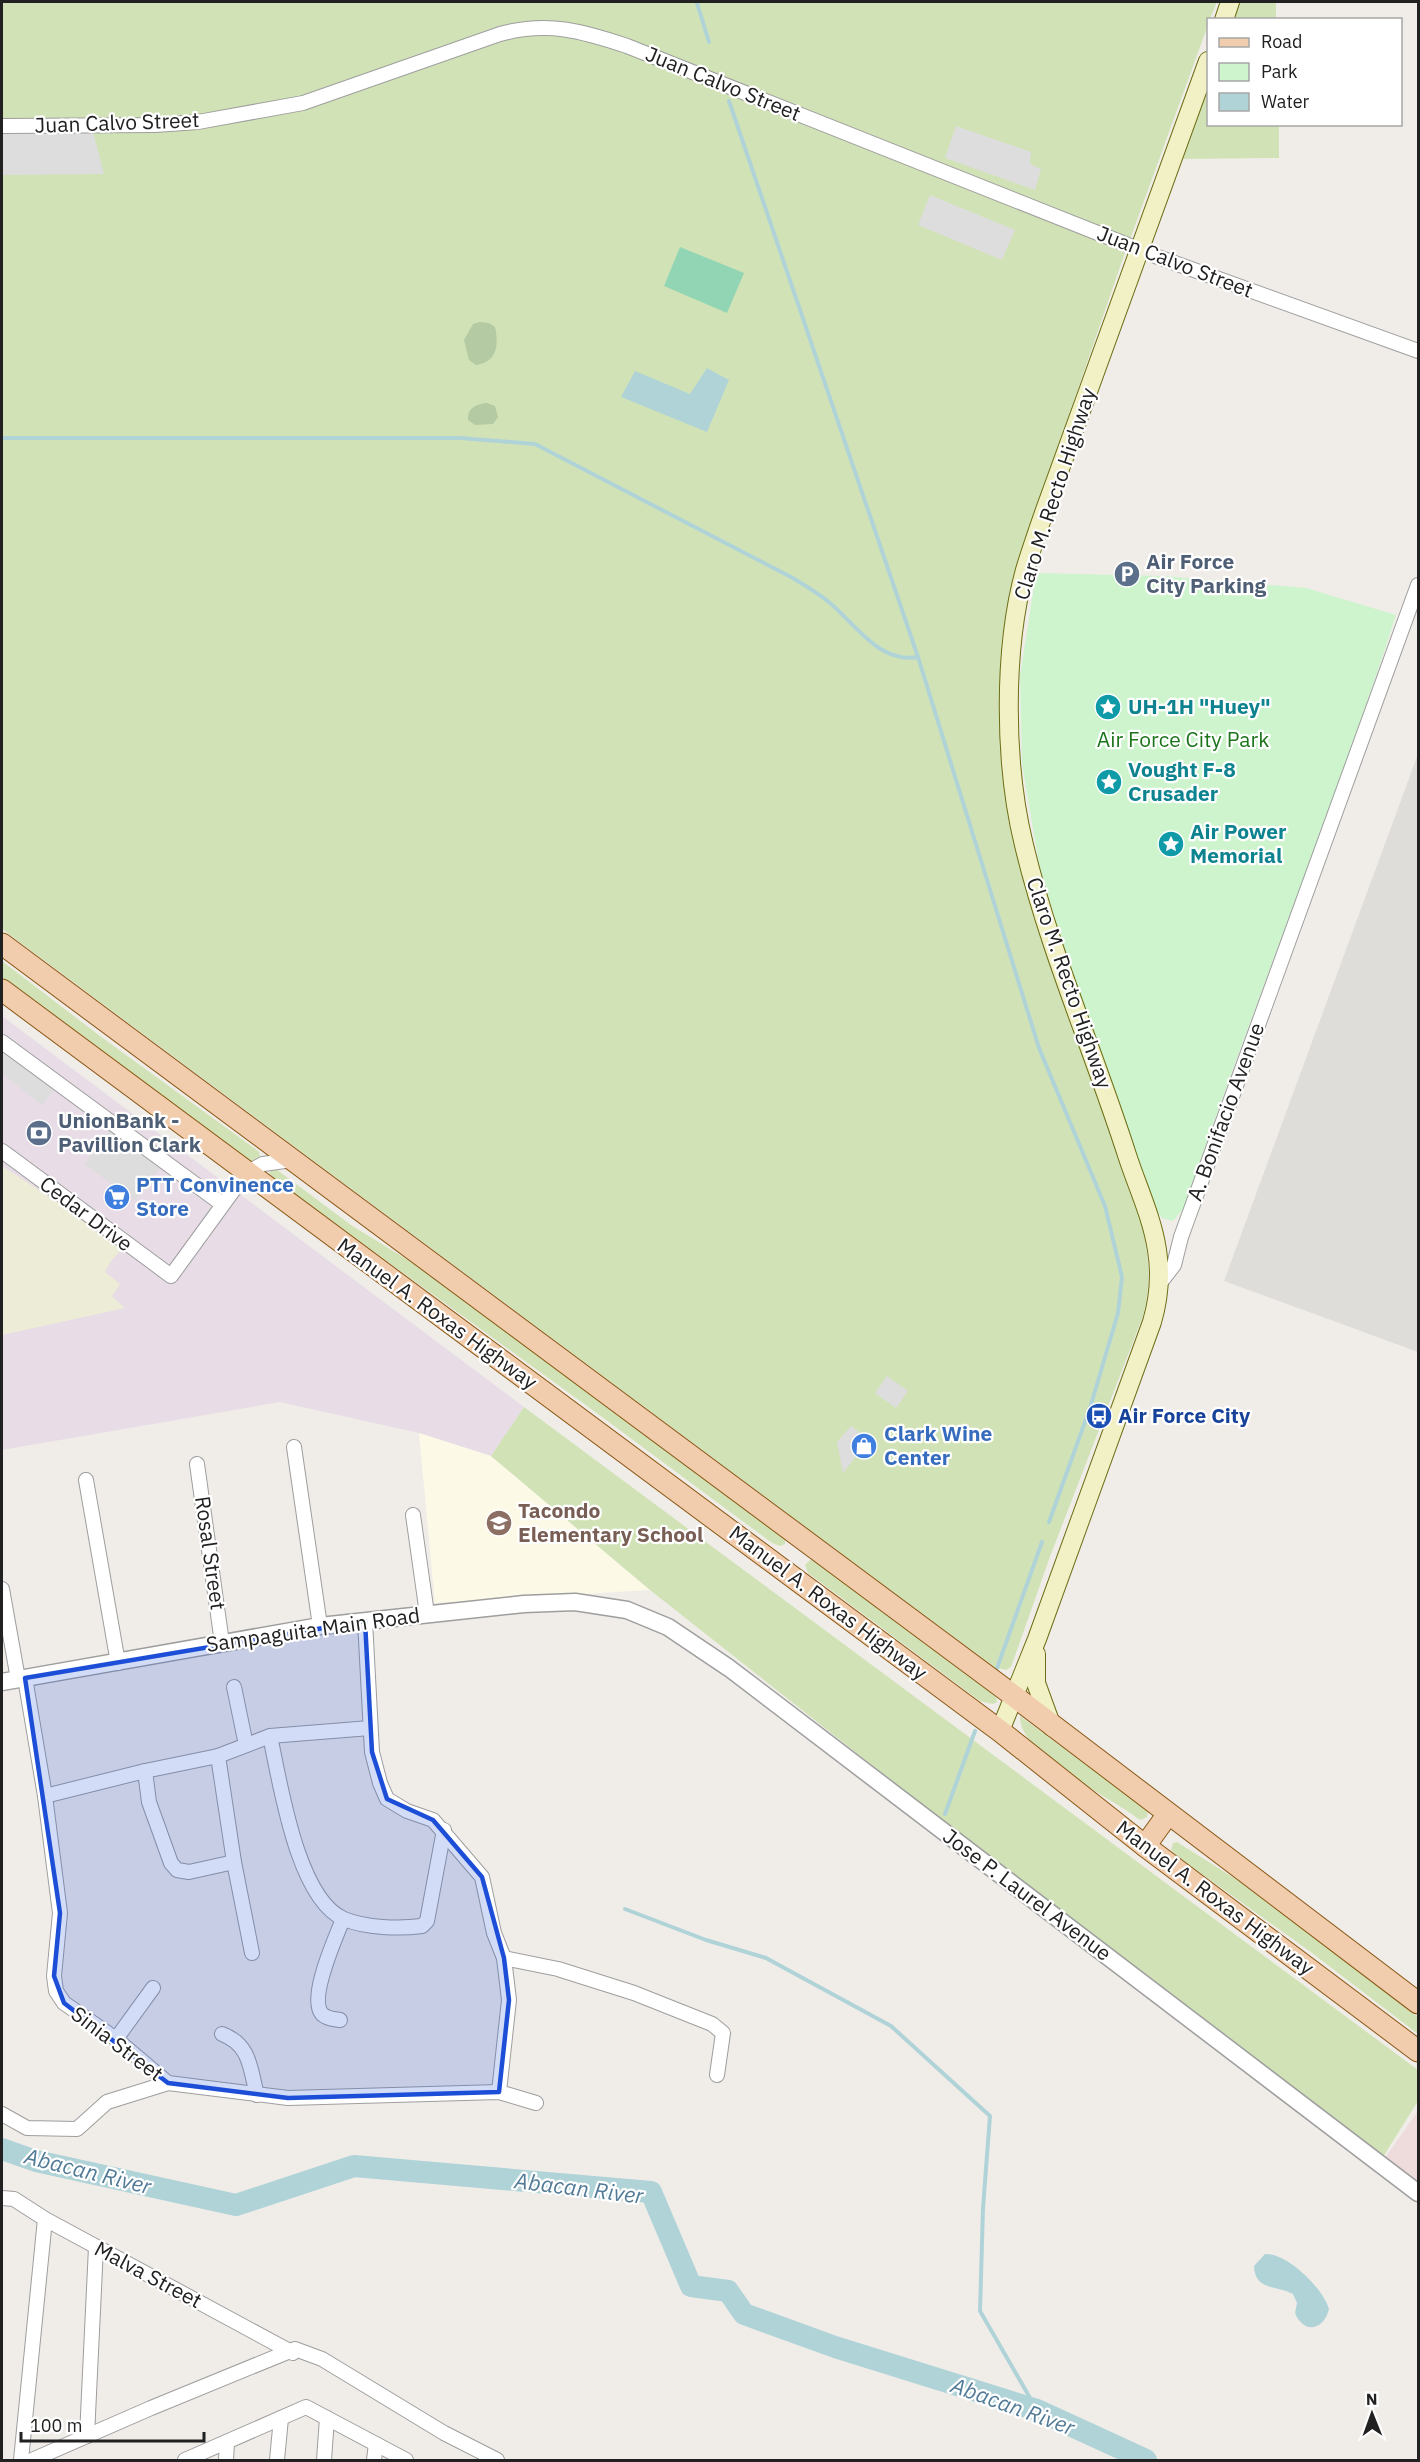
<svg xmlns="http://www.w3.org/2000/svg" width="1420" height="2462" font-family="'IBM Plex Sans',sans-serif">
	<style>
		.commercial { fill: #eedbdc }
		.industrial { fill: #e8dce7 }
		.education { fill: #fcf9e7 }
		.airport { fill: #dfddda }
		.farmland { fill: #ececd7 }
		.grass { fill: #d1e3b6 }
		.forest { fill: #b3caa3 }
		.park { fill: #cef4cd }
		.pitch { fill: #92d5b4 }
		.parking { fill: #ddd }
		.water { fill: #b0d3d8 }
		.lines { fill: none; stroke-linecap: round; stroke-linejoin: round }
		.stream { stroke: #b0d3d8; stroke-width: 4 }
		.river { stroke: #b0d3d8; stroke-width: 22 }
		.minor-casing { stroke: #9e9e9e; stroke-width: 16 }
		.tertiary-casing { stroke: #9e9e9e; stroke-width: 19 }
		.secondary-casing { stroke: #6c6d14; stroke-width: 20 }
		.primary-casing { stroke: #8b5714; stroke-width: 23 }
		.minor { stroke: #fff; stroke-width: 14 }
		.tertiary { stroke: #fff; stroke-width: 16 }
		.secondary { stroke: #f2f0c5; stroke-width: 18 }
		.primary { stroke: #f1cdae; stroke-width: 21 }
		.marked { fill: #1d4ed8; fill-opacity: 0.2; stroke: #1d4ed8; stroke-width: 4.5; stroke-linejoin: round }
		.labels { text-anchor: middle; stroke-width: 4.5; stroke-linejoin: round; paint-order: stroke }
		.street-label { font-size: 21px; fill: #212121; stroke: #fff }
		.service-label { font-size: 21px; font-weight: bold; fill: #4e5e75; stroke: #fff; text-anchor: start }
		.culture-label { font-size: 21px; font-weight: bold; fill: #0d838f; stroke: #fff; text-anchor: start }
		.park-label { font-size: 21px; fill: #1c741b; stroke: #fff }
		.shop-label { font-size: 21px; font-weight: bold; fill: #366cbe; stroke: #fff; text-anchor: start }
		.transit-label { font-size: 21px; font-weight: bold; fill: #164399; stroke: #fff; text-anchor: start }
		.education-label { font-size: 21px; font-weight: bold; fill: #785e54; stroke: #fff; text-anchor: start }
		.water-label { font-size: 22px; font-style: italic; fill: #527b97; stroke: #fff }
	</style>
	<rect width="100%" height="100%" fill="#f0ede9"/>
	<path class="commercial" d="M1418,2111V2186L1385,2158Z"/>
	<path class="industrial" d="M2,1016L524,1407L491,1456L419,1433L280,1402L2,1450Z"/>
	<path class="education" d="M419,1433L491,1456L650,1590L435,1603Z"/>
	<path class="airport" d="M1418,754V1352L1224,1281Z"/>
	<path class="farmland" d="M2,1166L125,1246L111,1261L105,1272L120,1284L112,1296L125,1308L2,1335Z"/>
	<g class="grass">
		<path d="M2,2H1217L1210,19L1208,20V25L1121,264L1034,517L1004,757L1135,1194C1145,1237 1155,1273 1143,1316L1051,1554L1011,1667L1006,1670L994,1667L2,929Z"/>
		<path d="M1239,2H1276V19L1232,20Z"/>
		<path d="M1208,84V124L1279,125V158L1181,159Z"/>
		<path d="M2,961L100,1036L254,1148L259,1152L261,1160L252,1163L2,979Z"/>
		<path d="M272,1169H276L351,1225L416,1265L785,1537V1544L780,1546L772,1543L598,1414L272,1178L269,1172Z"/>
		<path d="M524,1407L1418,2070V2101L1383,2157L944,1822L650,1590L491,1456Z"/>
		<path d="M810,1560H814L979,1683L996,1697L997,1702L993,1704L980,1701L808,1573L805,1565Z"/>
		<path d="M1020,1716L1145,1808L1148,1811L1147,1817L1141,1820L1137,1818C1109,1796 1018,1754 1020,1716Z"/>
		<path d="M1177,1842L1250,1888L1418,2017V2034L1312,1953L1181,1859L1171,1850L1173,1843Z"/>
	</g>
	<g class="forest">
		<path d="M480,322L489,323L495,327C499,345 497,362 476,365L469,360L464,340L473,324Z"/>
		<path d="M487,403L495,406L498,417L493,424L475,425L468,420C467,408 476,404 487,403Z"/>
	</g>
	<path class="park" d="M1036,573L1164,576L1306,588L1396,615C1332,815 1251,1009 1184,1208L1173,1221L1162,1218L1155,1209L1079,1000L1039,864L1022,764L1020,676Z"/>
	<path class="pitch" d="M680,247L744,273L727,313L664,286Z"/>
	<g class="parking">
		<path d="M956,126L1031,152L1030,162L1032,165L1041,169L1035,190L945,158Z"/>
		<path d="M93,132L104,174L2,175V133Z"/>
		<path d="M930,195L1015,230L1002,260L918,225Z"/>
		<path d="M2,1050L54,1090L42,1105L2,1074Z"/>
		<path d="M112,1127L164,1163L135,1201L84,1164Z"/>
		<path d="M887,1376L908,1391L896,1408L875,1393Z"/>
		<path d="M851,1426L869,1439L843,1473L837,1442Z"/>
	</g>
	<g class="water">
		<path d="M707,368L729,380L707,432L621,397L635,371L690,394Z"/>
		<path d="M1265,2254C1287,2253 1323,2288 1329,2309C1324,2330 1304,2335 1295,2313L1297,2303L1293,2294C1277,2285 1255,2291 1254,2266Z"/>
	</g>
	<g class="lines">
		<g class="stream">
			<path d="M697,3L709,42"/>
			<path d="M729,101L918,657"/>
			<path d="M2,438H460L535,444L791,577C804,585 818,593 830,603C856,625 880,664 918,657L1039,1048L1105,1206L1122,1277L1118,1313L1090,1408L1049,1522"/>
			<path d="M996,1671L1042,1542"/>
			<path d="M945,1814L975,1731"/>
			<path d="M625,1909L706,1940L766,1958L891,2026L990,2116L983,2208L980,2311L1037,2410"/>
		</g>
		<path class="river" d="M2,2149L36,2161L236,2205L354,2166L651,2192L691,2286L728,2291L744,2314L835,2347L1037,2410L1146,2460"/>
		<defs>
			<g id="minor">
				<path d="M2,126L155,125L198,122L303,103L500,34C548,21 582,31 627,46L1158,257L1418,351"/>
				<path d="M2,1042L222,1204"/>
				<path d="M2,1151L171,1276L246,1173L263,1164L292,1160"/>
				<path d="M1160,1283L1174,1265L1181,1237L1418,585"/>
				<path d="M294,1447L320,1626"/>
				<path d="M197,1464L222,1643"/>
				<path d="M86,1480L118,1663"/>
				<path d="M413,1515L427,1614"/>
				<path d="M2,1589L18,1679"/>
				<path d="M365,1621L372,1752L380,1783L387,1799L407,1811L433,1820L482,1877L494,1933L504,1958L509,2000L499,2092"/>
				<path d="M25,1678L45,1796L60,1913L54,1976L56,1991L64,2003L116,2039L168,2083L288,2098L499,2092L536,2103"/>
				<path d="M234,1687L246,1745"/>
				<path d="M270,1736C280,1782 297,1899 344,1919C366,1928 399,1929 422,1926L427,1921L444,1830"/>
				<path d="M218,1756L234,1862L252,1953"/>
				<path d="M145,1771L149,1802L171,1863L177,1870L189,1872L234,1862"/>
				<path d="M45,1796L145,1771L218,1756L270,1736L370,1728"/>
				<path d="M504,1958L558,1969L634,1993L712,2024L723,2033L717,2075"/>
				<path d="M340,2020C334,2019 327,2019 322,2014C308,1998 336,1937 343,1919"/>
				<path d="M222,2034C251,2045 250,2069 257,2095"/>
				<path d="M116,2039L153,1988"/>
				<path d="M2,2114L27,2128L77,2129L107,2102L168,2083"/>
				<path d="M2,2198L14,2199L45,2219L293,2353"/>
				<path d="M87,2436L96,2247"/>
				<path d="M21,2460L45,2219"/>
				<path d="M32,2460L151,2408L295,2349L322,2359L444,2433L497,2460"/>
				<path d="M185,2460L306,2407L406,2460"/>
				<path d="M226,2460L227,2442"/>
				<path d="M277,2460L281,2418"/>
				<path d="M324,2460L327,2418"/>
				<path d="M374,2460L376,2444"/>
			</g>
			<path id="tertiary" d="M2,1682L320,1626L524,1604L575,1602L627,1610L668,1627L729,1668L1418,2193"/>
			<g id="secondary">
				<path d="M1224,20L1230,2"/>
				<path d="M1036,1654V1683L1052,1727"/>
				<path d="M1000,1731L1037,1639L1152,1322C1159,1298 1161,1275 1157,1250C1152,1217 1137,1186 1127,1155C1094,1052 1049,950 1024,845C1004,764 1003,650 1025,570C1031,550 1038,530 1045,510L1208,61"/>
			</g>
			<g id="primary">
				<path d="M2,944L1014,1696L1418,2003"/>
				<path d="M2,990L1000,1731L1145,1846L1418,2051"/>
				<path d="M1145,1846L1168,1814"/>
			</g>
		</defs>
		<use href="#minor" class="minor-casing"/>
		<use href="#tertiary" class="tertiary-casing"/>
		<use href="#secondary" class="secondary-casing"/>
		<use href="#primary" class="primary-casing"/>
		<use href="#minor" class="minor"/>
		<use href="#tertiary" class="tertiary"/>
		<use href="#secondary" class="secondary"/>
		<use href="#primary" class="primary"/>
	</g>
	<path class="marked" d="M365,1621L372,1752L387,1799L433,1820L482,1877L504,1958L509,2000L499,2092L288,2098L168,2083L64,2003L54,1976L60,1913L25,1678Z"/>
	<defs>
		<symbol id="parking-disc" viewBox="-11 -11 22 22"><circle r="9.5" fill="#5c6f8a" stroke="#fff"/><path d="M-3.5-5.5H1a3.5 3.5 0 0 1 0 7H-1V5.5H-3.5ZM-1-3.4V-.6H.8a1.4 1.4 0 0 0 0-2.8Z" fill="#fff"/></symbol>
		<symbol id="sight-disc" viewBox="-11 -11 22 22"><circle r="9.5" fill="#0f9aa8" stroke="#fff"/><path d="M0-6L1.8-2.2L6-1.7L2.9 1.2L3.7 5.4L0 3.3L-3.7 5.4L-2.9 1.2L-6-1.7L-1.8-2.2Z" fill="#fff"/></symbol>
		<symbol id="bank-disc" viewBox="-11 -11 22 22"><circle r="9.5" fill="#5c6f8a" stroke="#fff"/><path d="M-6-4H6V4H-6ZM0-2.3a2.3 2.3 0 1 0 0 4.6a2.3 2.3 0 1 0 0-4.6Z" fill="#fff"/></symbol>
		<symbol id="supermarket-disc" viewBox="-11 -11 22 22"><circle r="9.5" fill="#3f7fe0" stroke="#fff"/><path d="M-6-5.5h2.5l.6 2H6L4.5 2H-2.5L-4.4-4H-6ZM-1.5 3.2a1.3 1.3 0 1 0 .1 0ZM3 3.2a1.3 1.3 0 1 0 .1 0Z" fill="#fff"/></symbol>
		<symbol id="bus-disc" viewBox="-11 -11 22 22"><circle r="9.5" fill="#1a4fb4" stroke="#fff"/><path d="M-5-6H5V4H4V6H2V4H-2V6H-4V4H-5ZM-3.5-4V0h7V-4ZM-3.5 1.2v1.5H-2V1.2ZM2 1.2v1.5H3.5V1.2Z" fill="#fff"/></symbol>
		<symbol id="shop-disc" viewBox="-11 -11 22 22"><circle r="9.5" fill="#3f7fe0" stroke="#fff"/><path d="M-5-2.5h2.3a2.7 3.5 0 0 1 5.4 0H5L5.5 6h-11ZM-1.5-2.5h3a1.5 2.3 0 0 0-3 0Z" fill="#fff"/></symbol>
		<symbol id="school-disc" viewBox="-11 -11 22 22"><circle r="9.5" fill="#8d6e63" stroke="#fff"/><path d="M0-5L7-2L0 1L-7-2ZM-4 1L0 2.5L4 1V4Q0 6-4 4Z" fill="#fff"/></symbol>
	</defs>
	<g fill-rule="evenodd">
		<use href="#parking-disc" x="1112" y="559" width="30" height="30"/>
		<use href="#sight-disc" x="1093" y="692" width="30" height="30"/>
		<use href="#sight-disc" x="1094" y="767" width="30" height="30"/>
		<use href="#sight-disc" x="1156" y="829" width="30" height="30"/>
		<use href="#bank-disc" x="24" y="1118" width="30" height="30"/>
		<use href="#supermarket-disc" x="102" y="1182" width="30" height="30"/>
		<use href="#bus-disc" x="1084" y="1401" width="30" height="30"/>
		<use href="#shop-disc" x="849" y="1431" width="30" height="30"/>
		<use href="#school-disc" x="484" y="1508" width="30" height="30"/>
	</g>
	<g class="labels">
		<g class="street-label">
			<text transform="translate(723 84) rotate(22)" y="7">Juan Calvo Street</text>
			<text transform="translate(117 123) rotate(-2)" y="7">Juan Calvo Street</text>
			<text transform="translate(1175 262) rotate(21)" y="7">Juan Calvo Street</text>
			<text transform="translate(1055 494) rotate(-72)" y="7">Claro M. Recto Highway</text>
			<text transform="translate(1069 983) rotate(71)" y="7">Claro M. Recto Highway</text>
			<text transform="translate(1226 1112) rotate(-70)" y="7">A. Bonifacio Avenue</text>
			<text transform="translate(86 1214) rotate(37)" y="7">Cedar Drive</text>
			<text transform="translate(437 1314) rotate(36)" y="7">Manuel A. Roxas Highway</text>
			<text transform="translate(210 1553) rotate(82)" y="7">Rosal Street</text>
			<text transform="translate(828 1603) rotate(37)" y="7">Manuel A. Roxas Highway</text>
			<text transform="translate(313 1630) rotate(-8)" y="7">Sampaguita Main Road</text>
			<text transform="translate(1027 1895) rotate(37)" y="7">Jose P. Laurel Avenue</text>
			<text transform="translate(1215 1898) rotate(37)" y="7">Manuel A. Roxas Highway</text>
			<text transform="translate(117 2044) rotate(37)" y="7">Sinia Street</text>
			<text transform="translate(148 2275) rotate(28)" y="7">Malva Street</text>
		</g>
		<g class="service-label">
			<text x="1146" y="569">Air Force<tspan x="1146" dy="24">City Parking</tspan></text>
			<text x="58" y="1128">UnionBank -<tspan x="58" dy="24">Pavillion Clark</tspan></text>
		</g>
		<g class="culture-label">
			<text x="1128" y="714">UH-1H "Huey"</text>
			<text x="1128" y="777">Vought F-8<tspan x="1128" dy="24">Crusader</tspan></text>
			<text x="1190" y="839">Air Power<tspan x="1190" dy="24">Memorial</tspan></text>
		</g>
		<g class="park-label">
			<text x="1183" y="747">Air Force City Park</text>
		</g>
		<g class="shop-label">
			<text x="136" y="1192">PTT Convinence<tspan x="136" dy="24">Store</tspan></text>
			<text x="884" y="1441">Clark Wine<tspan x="884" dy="24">Center</tspan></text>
		</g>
		<g class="transit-label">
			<text x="1118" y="1423">Air Force City</text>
		</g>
		<g class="education-label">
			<text x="518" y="1518">Tacondo<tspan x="518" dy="24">Elementary School</tspan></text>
		</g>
		<g class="water-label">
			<text transform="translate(88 2171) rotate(14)" y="8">Abacan River</text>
			<text transform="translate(579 2188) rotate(7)" y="8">Abacan River</text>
			<text transform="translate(1013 2406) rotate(20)" y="8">Abacan River</text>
		</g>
	</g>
	<rect width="1420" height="2462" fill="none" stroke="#212121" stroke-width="6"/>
	<rect x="1207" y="18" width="195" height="108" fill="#ffffff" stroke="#a6a6a6" stroke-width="1.5"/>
	<rect x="1219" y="38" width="30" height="9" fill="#f1cdae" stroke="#a6a6a6" stroke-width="1.5"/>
	<text x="1261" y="48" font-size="18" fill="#212121">Road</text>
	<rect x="1219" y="63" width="30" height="18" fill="#cef4cd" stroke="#a6a6a6" stroke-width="1.5"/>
	<text x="1261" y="78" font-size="18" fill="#212121">Park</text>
	<rect x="1219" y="93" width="30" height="18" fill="#b0d3d8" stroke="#a6a6a6" stroke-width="1.5"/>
	<text x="1261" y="108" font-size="18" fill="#212121">Water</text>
	<g transform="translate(1372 2414) rotate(359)" stroke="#ffffff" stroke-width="4.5" paint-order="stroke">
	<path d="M0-4.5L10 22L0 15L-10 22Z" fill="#212121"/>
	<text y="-9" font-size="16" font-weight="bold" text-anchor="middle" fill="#212121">N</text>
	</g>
	<path d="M21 2432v9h183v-9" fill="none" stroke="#212121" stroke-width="3"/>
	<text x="30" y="2432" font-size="18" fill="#212121" stroke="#ffffff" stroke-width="4.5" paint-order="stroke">100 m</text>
</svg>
